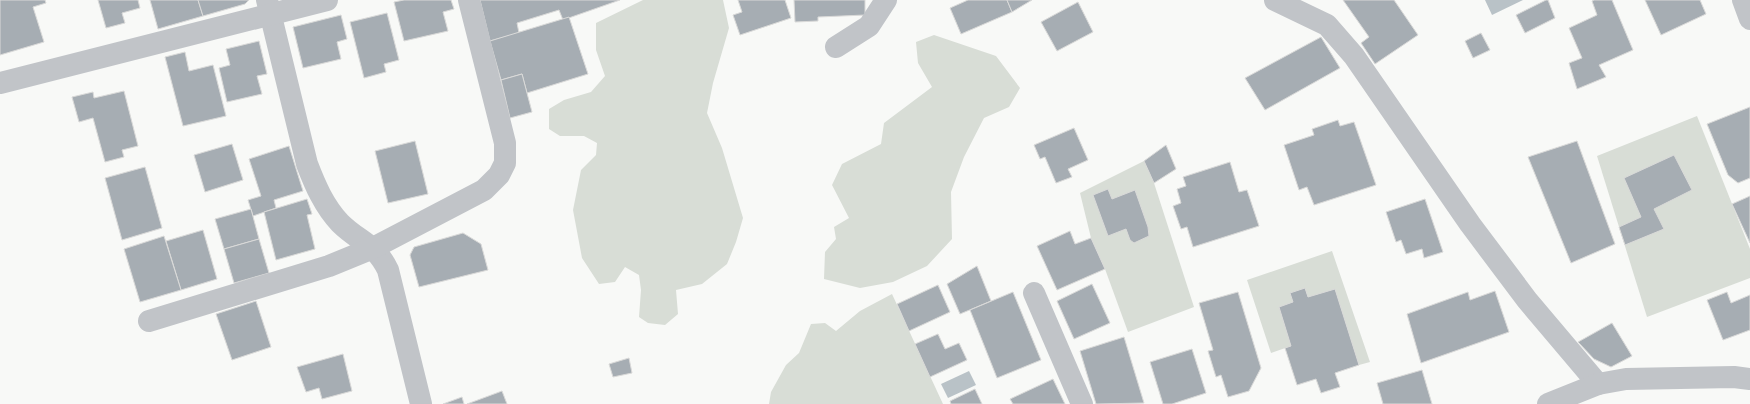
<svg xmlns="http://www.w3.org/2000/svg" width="1750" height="404" font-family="Karla,sans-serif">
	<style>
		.green { fill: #d8ddd6 }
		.water { fill: #b9c2c7 }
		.building { fill: #a6adb3; stroke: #dadad9 }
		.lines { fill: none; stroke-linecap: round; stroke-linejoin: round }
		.minor { stroke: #c1c4c8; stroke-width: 22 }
	</style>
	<rect width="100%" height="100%" fill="#f8f9f7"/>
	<g class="green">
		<path d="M643,0H723L729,28L713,83L707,113L722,148L743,218L736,242L727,264L702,284L676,290L678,314L665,325L648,323L639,317L641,290L639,275L625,267L615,282L599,284L582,258L573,210L581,170L596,155L597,143L584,136H560L549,129V109L564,100L591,92L605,76L596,50V23Z"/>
		<path d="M934,35L996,56L1020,88L1009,107L984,118L964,157L951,192L952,239L927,266L893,282L860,288L824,279L825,252L836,239L834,227L849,218L832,185L842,164L881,144L884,123L932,87L918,63L916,42Z"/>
		<path d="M1697,116L1750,249V278L1647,317L1597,156Z"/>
		<path d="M1144,161L1154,183L1194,307L1128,332L1105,269L1091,238L1080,193Z"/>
		<path d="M1332,251L1370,362L1359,365L1335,289L1308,297L1305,288L1291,293L1293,302L1279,307L1291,346L1271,353L1247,280Z"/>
		<path d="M892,294L943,404H769L771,392L786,365L799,353L811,324L825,323L836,331L860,311Z"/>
	</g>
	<g class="water">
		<path d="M1485,0H1523L1492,15Z"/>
		<path d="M969,371L976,385L948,398L941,384Z"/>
	</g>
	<g class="building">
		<path d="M0,0H45L46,3L33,7L44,42L0,55Z"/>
		<path d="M98,0H138L140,8L122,13L125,23L106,28Z"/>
		<path d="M150,0H198L203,16L158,29Z"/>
		<path d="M198,0H249L245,4L203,16Z"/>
		<path d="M404,0H451L454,9L443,12L448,31L404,41L394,2Z"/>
		<path d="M480,0H620L563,20L559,10L517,23L519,33L490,41Z"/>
		<path d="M738,0H785L791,18L740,35L733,15L742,12Z"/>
		<path d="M794,0H865V15L818,17V21L795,22Z"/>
		<path d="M968,0H1007L1012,12L961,34L950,8Z"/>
		<path d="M1007,0H1032L1012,12Z"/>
		<path d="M1343,0H1394L1418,35L1375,64L1361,43L1369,37Z"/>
		<path d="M1546,0H1548L1555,18L1525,33L1516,15Z"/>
		<path d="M1594,0H1612L1633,50L1599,65L1606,77L1577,89L1569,63L1582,58L1569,28L1597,15L1592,1Z"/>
		<path d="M1645,0H1700L1706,14L1661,35Z"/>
		<path d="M1078,2L1093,32L1057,51L1041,22Z"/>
		<path d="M387,13L399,60L384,64L386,72L364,78L350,22Z"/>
		<path d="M341,15L347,39L337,42L341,59L303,68L293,27Z"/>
		<path d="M569,17L588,74L527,93L522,74L501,80L490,41Z"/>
		<path d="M1481,33L1490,50L1473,58L1465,41Z"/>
		<path d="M1321,37L1340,68L1265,110L1245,78Z"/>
		<path d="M259,41L267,74L257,76L262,94L227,102L219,68L230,65L226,49Z"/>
		<path d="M185,52L189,71L213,65L226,116L183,126L165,57Z"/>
		<path d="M522,74L532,112L510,118L501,80Z"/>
		<path d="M124,91L138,146L122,150L124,157L105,162L93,118L79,122L72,97L93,92L94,98Z"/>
		<path d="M1750,107V178L1738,183L1728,175L1707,124Z"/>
		<path d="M1338,120L1340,126L1354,122L1376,185L1314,205L1307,187L1299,190L1284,145L1314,135L1312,129Z"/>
		<path d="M1074,128L1088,160L1068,169L1072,177L1056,183L1045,157L1040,159L1034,145Z"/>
		<path d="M415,141L428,194L388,203L375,151Z"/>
		<path d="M1577,141L1615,244L1571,263L1528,157Z"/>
		<path d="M232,144L243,180L205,192L194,155Z"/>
		<path d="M1166,145L1176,169L1154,183L1144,161Z"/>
		<path d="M289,146L303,191L274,200L276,208L253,216L248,200L261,196L249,159Z"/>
		<path d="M1674,155L1692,190L1654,209L1664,229L1625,245L1619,227L1641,217L1624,178Z"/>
		<path d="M1230,162L1239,192L1247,190L1259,226L1193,247L1187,227L1181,229L1173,206L1181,203L1177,189L1186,186L1183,177Z"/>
		<path d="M145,167L162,228L122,240L105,178Z"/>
		<path d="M1108,189L1112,199L1135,190L1148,227L1149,236L1134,243L1130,240L1126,229L1108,236L1093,195Z"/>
		<path d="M1750,196V243L1732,204Z"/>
		<path d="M307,199L312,214L307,215L315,249L276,260L264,212Z"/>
		<path d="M1425,199L1443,252L1424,258L1422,249L1406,254L1401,240L1396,242L1386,212Z"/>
		<path d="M251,209L259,239L224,249L215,219Z"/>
		<path d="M203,230L217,279L181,290L166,241Z"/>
		<path d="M1070,231L1075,244L1091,238L1105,269L1057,290L1037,246Z"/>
		<path d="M463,233L481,244L488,270L419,287L410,255L414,247Z"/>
		<path d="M164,236L181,290L140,302L124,249Z"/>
		<path d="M259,239L269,273L234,283L224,249Z"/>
		<path d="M977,266L991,301L960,314L947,284Z"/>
		<path d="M1092,284L1110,323L1074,339L1057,301Z"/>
		<path d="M938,285L950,312L909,331L897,304Z"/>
		<path d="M1305,288L1308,297L1335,289L1359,365L1335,373L1340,387L1321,393L1316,379L1297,385L1285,348L1291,346L1279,307L1293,302L1290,293Z"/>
		<path d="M1495,291L1509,332L1421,363L1407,314L1468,292L1470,300Z"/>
		<path d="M1013,292L1041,360L997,378L970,310Z"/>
		<path d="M1238,292L1261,368L1249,391L1228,397L1221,375L1216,377L1208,351L1213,350L1199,303Z"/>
		<path d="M1727,292L1731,303L1750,295V330L1723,340L1707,300Z"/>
		<path d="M256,301L271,347L232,360L216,314Z"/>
		<path d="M1612,323L1632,356L1611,367L1594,359L1578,342Z"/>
		<path d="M938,334L945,349L959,343L967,360L930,377L915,344Z"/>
		<path d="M1124,337L1144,403L1096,404L1080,351Z"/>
		<path d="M1192,349L1206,393L1172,404H1163L1150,362Z"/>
		<path d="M343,354L352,391L322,399L319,388L306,392L297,367Z"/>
		<path d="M629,358L632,373L613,377L609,364Z"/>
		<path d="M1422,370L1432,404H1383L1377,383Z"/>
		<path d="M1053,379L1065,404H1013L1010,399Z"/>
		<path d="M975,389L982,404H951L950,401Z"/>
		<path d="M502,391L507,404H467Z"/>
		<path d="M462,397L464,404H443Z"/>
	</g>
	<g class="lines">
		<g class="minor">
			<path d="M267,0L307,164C315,185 324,206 340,223C359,242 375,243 388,270L421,404"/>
			<path d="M1275,0L1327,25L1354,56L1470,224L1527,300L1598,384"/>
			<path d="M1743,0L1750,19"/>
			<path d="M836,47L869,26L886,0"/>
			<path d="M0,83L327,0"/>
			<path d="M1034,293L1082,404"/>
			<path d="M149,321L329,266L373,248L484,190L499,175L505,163V143L469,0"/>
			<path d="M1548,404L1598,384L1626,379L1734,377L1750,379"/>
		</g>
	</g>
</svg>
